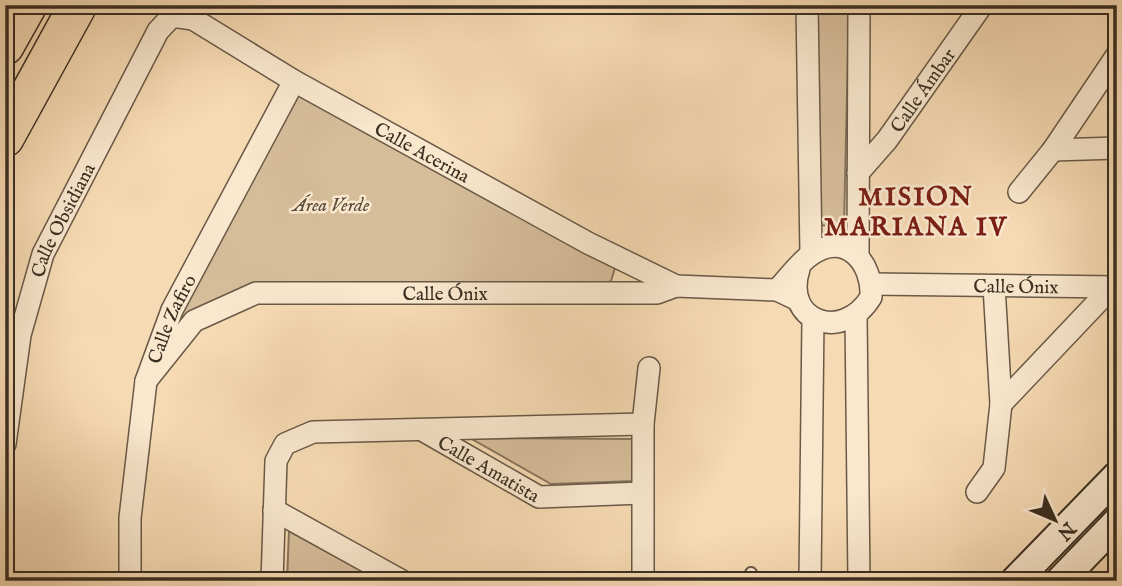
<svg xmlns="http://www.w3.org/2000/svg" width="1122" height="586" font-family="'IM FELL English',serif">
	<style>
		.green { fill: #d6bd9a; stroke: #88765e; stroke-width: 2 }
		.lines { fill: none; stroke-linecap: round; stroke-linejoin: round }
		.lane-casing { stroke: #695946; stroke-width: 14 }
		.street-casing { stroke: #695946; stroke-width: 24 }
		.secondary-casing { stroke: #3a2e21; stroke-width: 32 }
		.highway-casing { stroke: #3a2e21; stroke-width: 40 }
		.lane { stroke: #f9e7ce; stroke-width: 10 }
		.street { stroke: #f9e7ce; stroke-width: 21 }
		.secondary { stroke: #f9e7ce; stroke-width: 28 }
		.highway { stroke: #f6dab3; stroke-width: 37 }
		.labels { text-anchor: middle; stroke-width: 5; stroke-linejoin: round; paint-order: stroke }
		.street-label { font-size: 19px; fill: #3a2e21; stroke: #f9e7ce }
		.park-label { font-size: 19px; font-style: italic; fill: #594b39; stroke: #f9e7ce }
		.district-label { font-size: 26px; font-weight: bold; letter-spacing: 2px; fill: #7a1f14; stroke: #f9e7ce }
	</style>
	<rect width="100%" height="100%" fill="#f6dab3"/>
	<filter id="stains"><feTurbulence type="fractalNoise" baseFrequency=".00286" numOctaves="4"/><feColorMatrix values="0 0 0 0 .2 0 0 0 0 .09 0 0 0 0 .02 0 0 0 .5 -.17"/></filter>
	<radialGradient id="worn" r=".72"><stop offset=".6" stop-color="#630" stop-opacity="0"/><stop offset="1" stop-color="#630" stop-opacity=".3"/></radialGradient>
	<g class="green">
		<path d="M815,5H849L844,226L810,225Z"/>
		<path d="M295,85L615,268L611,281L598,287L282,292L171,336Z"/>
		<path d="M470,438L637,439L634,481L551,484Z"/>
		<path d="M289,531L381,581H287Z"/>
	</g>
	<g class="lines">
		<defs>
			<path id="lane" d="M751,573L752,581"/>
			<g id="street">
				<path d="M807,5L811,254"/>
				<path d="M1053,150L1117,148"/>
				<path id="s1" d="M858,173L887,140L982,5"/>
				<path d="M1019,192L1053,150L1117,55"/>
				<path d="M858,256L859,5"/>
				<path id="s2" d="M872,284L1117,287"/>
				<path d="M777,290C788,279 799,262 812,254C846,231 873,263 871,297C843,343 782,322 799,269"/>
				<path d="M856,316L859,581"/>
				<path id="s3" d="M146,381L194,321L256,293H657L676,286L777,290L798,300"/>
				<path d="M1001,404L1112,287"/>
				<path id="s4" d="M424,431L539,497L642,493"/>
				<path id="s5" d="M5,444L20,335L43,254L158,31L172,16L193,19L294,81L588,243L676,286"/>
				<path d="M977,492L994,468L1001,404L994,286"/>
				<path d="M274,510L402,581"/>
				<path id="s6" d="M130,581V518L146,381L172,310L294,81"/>
				<path d="M272,581L276,461L285,444L313,432L643,424"/>
				<path d="M643,581V424L649,368"/>
				<path d="M810,581L813,318"/>
			</g>
			<g id="secondary">
				<path d="M1015,581L1117,476"/>
				<path d="M1060,581L1117,522"/>
			</g>
			<g id="highway">
				<path d="M5,46L28,5"/>
				<path d="M5,138L78,5"/>
			</g>
		</defs>
		<use href="#lane" class="lane-casing"/>
		<use href="#street" class="street-casing"/>
		<use href="#secondary" class="secondary-casing"/>
		<use href="#highway" class="highway-casing"/>
		<use href="#lane" class="lane"/>
		<use href="#street" class="street"/>
		<use href="#secondary" class="secondary"/>
		<use href="#highway" class="highway"/>
	</g>
	<g class="labels">
		<g class="street-label">
			<text dy="7" stroke="none"><textPath href="#s1" startOffset="105">Calle Ámbar</textPath></text>
			<text dy="7" stroke="none"><textPath href="#s5" startOffset="752">Calle Acerina</textPath></text>
			<text dy="7" stroke="none"><textPath href="#s5" startOffset="233">Calle Obsidiana</textPath></text>
			<text dy="7" stroke="none"><textPath href="#s2" startOffset="144">Calle Ónix</textPath></text>
			<text dy="7" stroke="none"><textPath href="#s3" startOffset="334">Calle Ónix</textPath></text>
			<text dy="7" stroke="none"><textPath href="#s6" startOffset="268">Calle Zafiro</textPath></text>
			<text dy="7" stroke="none"><textPath href="#s4" startOffset="75">Calle Amatista</textPath></text>
		</g>
		<g class="park-label">
			<text x="331" y="211">Área Verde</text>
		</g>
		<g class="district-label">
			<text x="916" y="205">MISION<tspan x="916" dy="30">MARIANA IV</tspan></text>
		</g>
	</g>
	<rect width="1122" height="586" fill="none" stroke="#f6dab3" stroke-width="28"/>
	<rect x="7" y="7" width="1108" height="572" fill="none" stroke="#3a2e21" stroke-width="3.5"/>
	<rect x="14" y="14" width="1094" height="558" fill="none" stroke="#3a2e21" stroke-width="2"/>
	<g transform="translate(1055 520) rotate(134)" stroke="#f9e7ce" stroke-width="5" paint-order="stroke">
	<path d="M0-5L12 26L0 18L-12 26Z" fill="#3a2e21"/>
	<text y="-10" font-size="19" font-weight="bold" text-anchor="middle" fill="#3a2e21">N</text>
	</g>
	<rect width="100%" height="100%" filter="url(#stains)"/>
	<rect width="100%" height="100%" fill="url(#worn)"/>
</svg>
